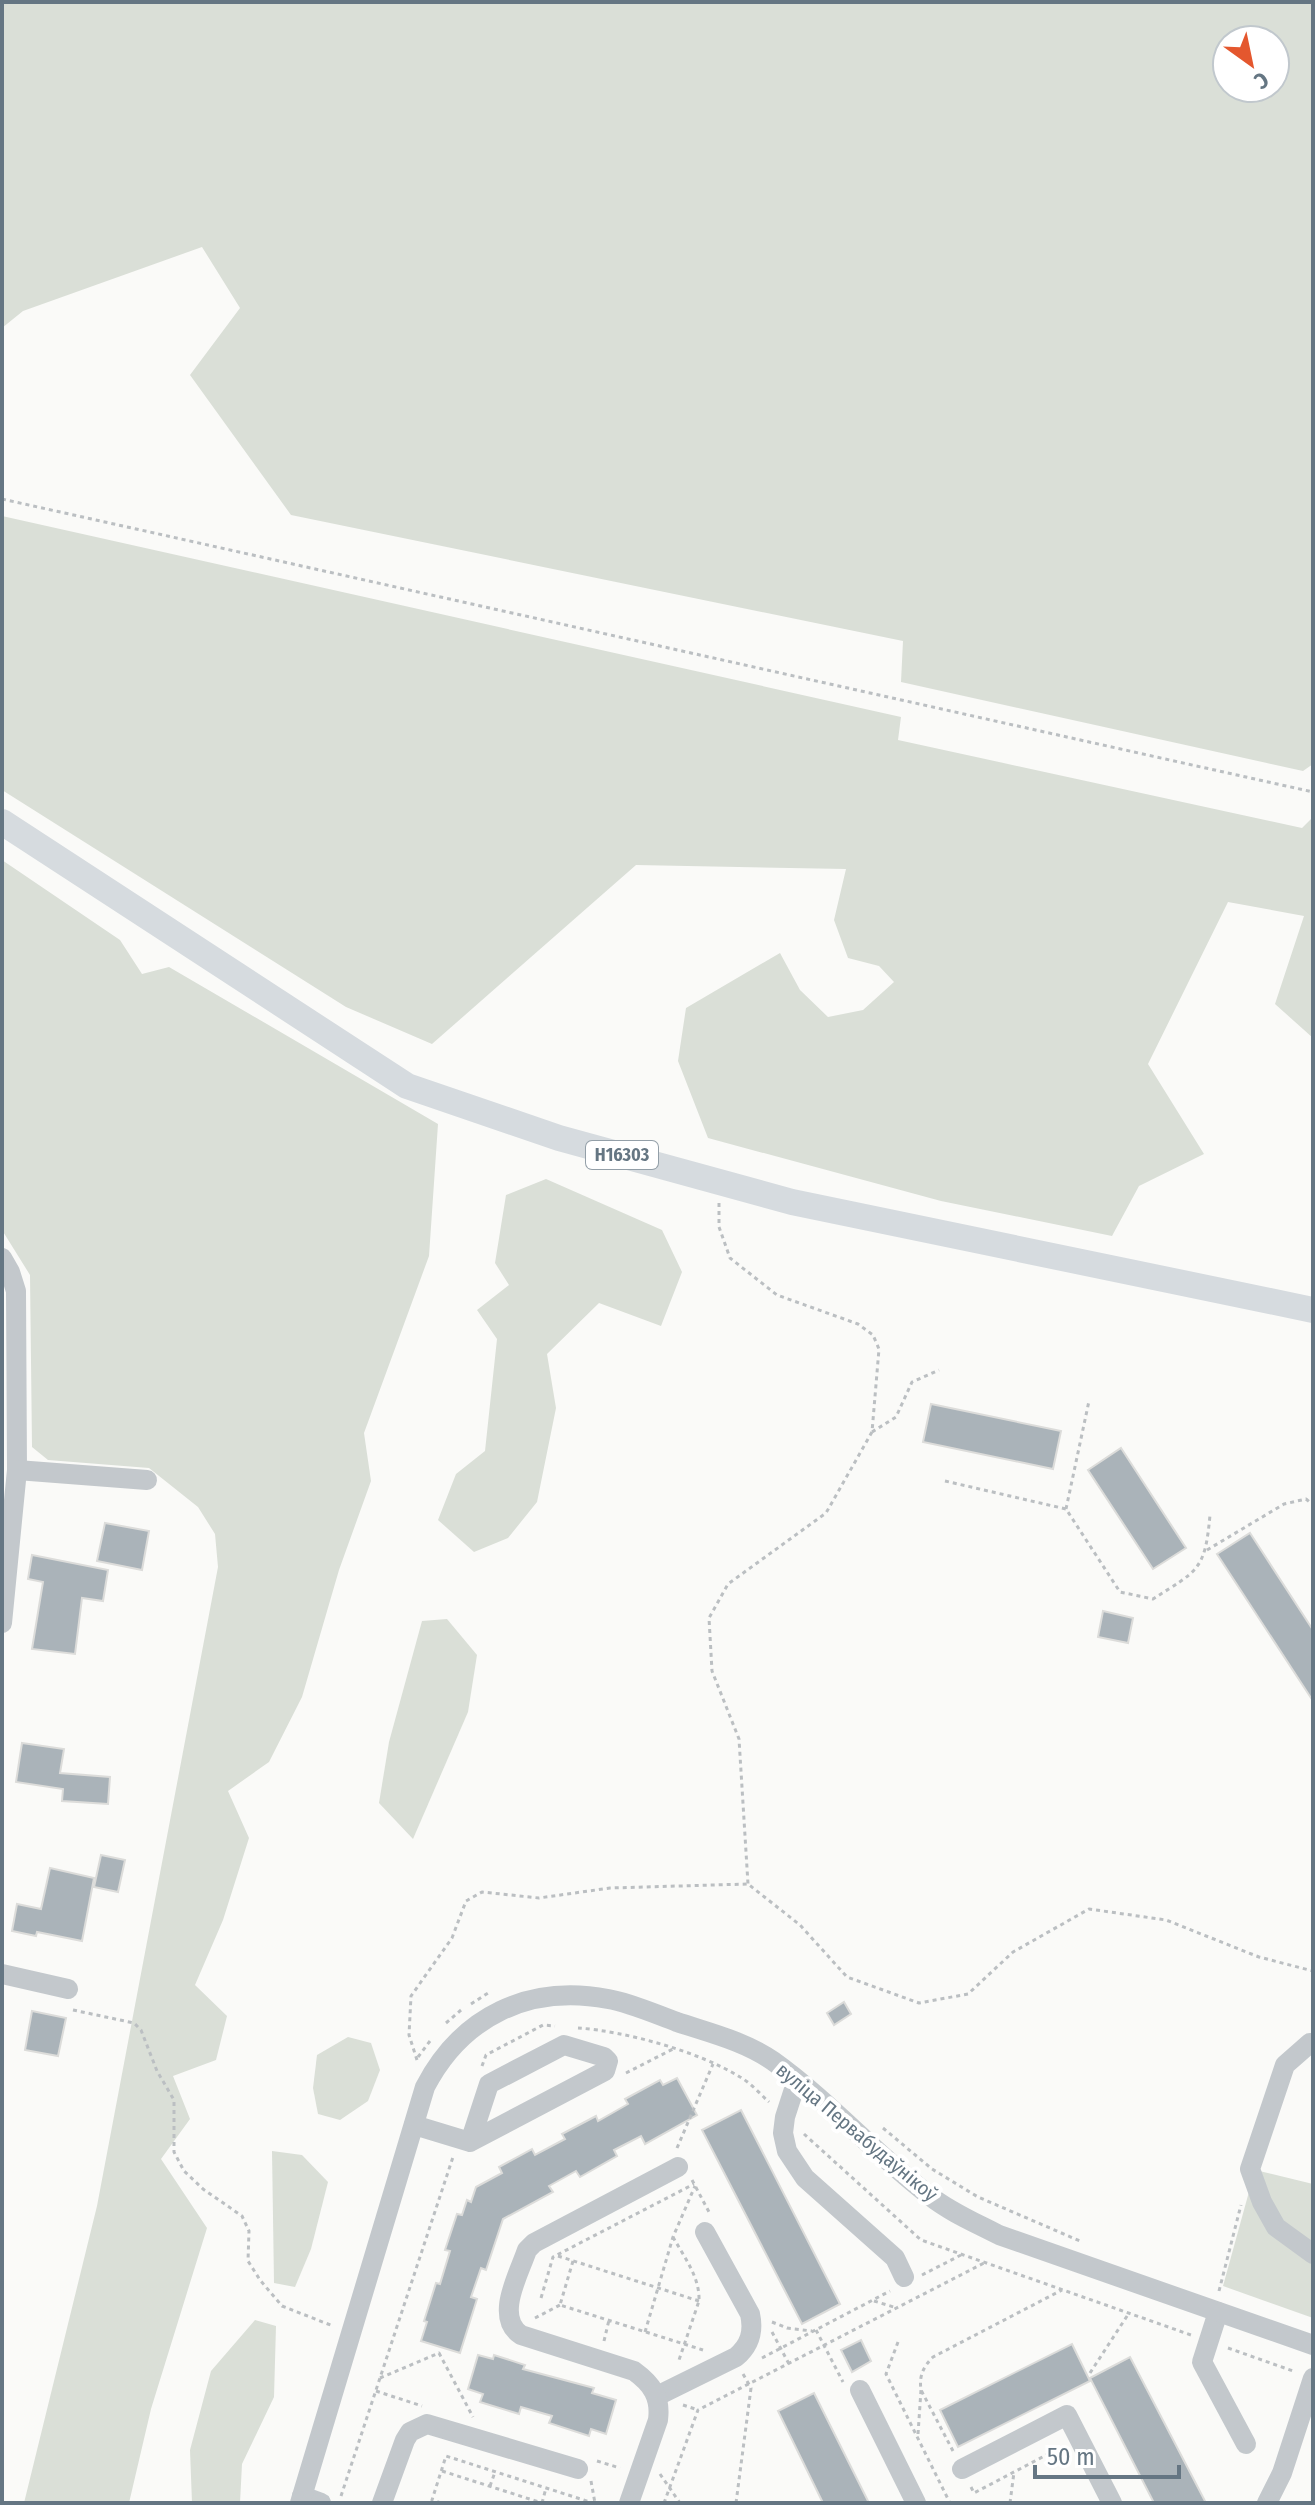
<svg xmlns="http://www.w3.org/2000/svg" width="1315" height="2505" font-family="'Fira Sans Condensed',sans-serif">
	<style>
		.green { fill: #dadfd7; fill-rule: evenodd }
		.building { fill: #aab3b9; stroke: #dcdcda; stroke-width: 2 }
		.lines { fill: none; stroke-linecap: round; stroke-linejoin: round }
		.path { stroke: #bbbfc2; stroke-width: 3; stroke-dasharray: 4 4; stroke-linecap: butt }
		.minor { stroke: #c3c8cc; stroke-width: 20 }
		.major { stroke: #d6dbdf; stroke-width: 26 }
		.labels { text-anchor: middle; stroke-width: 8; stroke-linejoin: round; paint-order: stroke }
		.shield { fill: #fff; stroke: #939fa8; stroke-width: 2 }
		.shield-label { font-size: 18px; font-weight: bold; fill: #657683 }
		.street-label { font-size: 20px; fill: #657683; stroke: #fff }
	</style>
	<rect width="100%" height="100%" fill="#fafaf8"/>
	<g class="green">
		<path d="M2,2H1313V764L1303,771L901,682L903,641L291,515L190,375L240,308L202,247L23,311L2,328ZM1227,40H1275V88H1227Z"/>
		<path d="M2,516L901,717L898,740L1302,828L1313,817V1038L1275,1004L1304,916L1228,902L1148,1064L1204,1154L1139,1186L1112,1236L941,1201L708,1138L678,1061L686,1008L780,953L800,990L828,1017L863,1010L894,982L879,966L848,958L834,920L846,869L636,865L432,1044L346,1007L2,790Z"/>
		<path d="M2,860L120,940L142,974L169,967L438,1124L429,1256L364,1433L371,1481L339,1570L302,1697L269,1762L228,1791L249,1838L223,1920L195,1985L227,2016L216,2060L173,2076L190,2119L161,2159L207,2228L151,2409L129,2503H24L97,2206L218,1567L215,1534L198,1507L149,1468L48,1460L32,1447L30,1275L2,1230Z"/>
		<path d="M546,1179L662,1230L682,1272L661,1326L599,1303L547,1354L556,1408L537,1502L508,1538L474,1552L438,1520L456,1474L485,1451L497,1339L477,1310L509,1285L495,1263L506,1195Z"/>
		<path d="M447,1619L477,1655L468,1712L413,1839L379,1803L389,1742L422,1621Z"/>
		<path d="M348,2037L371,2043L380,2070L368,2101L340,2120L318,2114L313,2088L317,2055Z"/>
		<path d="M272,2151L302,2155L328,2182L311,2249L295,2287L274,2283Z"/>
		<path d="M1255,2170L1313,2184V2318L1223,2286Z"/>
		<path d="M255,2320L276,2326L274,2397L242,2464L240,2503H192L190,2450L211,2371Z"/>
	</g>
	<g class="building">
		<path d="M931,1404L1061,1431L1053,1469L923,1442Z"/>
		<path d="M1121,1448L1186,1548L1153,1569L1088,1470Z"/>
		<path d="M105,1523L149,1531L142,1570L97,1561Z"/>
		<path d="M1250,1533L1313,1630V1701L1217,1554Z"/>
		<path d="M32,1555L108,1570L103,1601L82,1598L75,1654L32,1649L43,1582L28,1579Z"/>
		<path d="M1103,1611L1133,1618L1128,1643L1098,1637Z"/>
		<path d="M22,1743L64,1749L60,1773L110,1777L108,1804L62,1801L63,1789L16,1782Z"/>
		<path d="M101,1855L125,1860L118,1892L94,1887Z"/>
		<path d="M50,1868L94,1878L82,1941L37,1932L36,1936L12,1931L17,1904L41,1909Z"/>
		<path d="M844,2002L851,2014L834,2025L827,2013Z"/>
		<path d="M32,2011L66,2018L58,2056L25,2050Z"/>
		<path d="M677,2078L697,2115L645,2144L641,2136L614,2150L617,2156L580,2177L576,2171L549,2186L553,2192L503,2219L486,2270L481,2268L471,2297L477,2299L460,2353L421,2341L427,2322L424,2321L436,2283L440,2284L450,2251L445,2250L457,2214L462,2215L467,2200L471,2202L476,2187L502,2173L499,2167L532,2149L535,2155L565,2139L562,2134L596,2116L598,2121L628,2104L625,2099L660,2080L663,2085Z"/>
		<path d="M741,2110L840,2304L802,2324L702,2130Z"/>
		<path d="M861,2340L871,2361L852,2372L841,2350Z"/>
		<path d="M1072,2344L1090,2381L958,2447L940,2410Z"/>
		<path d="M478,2355L493,2359L494,2355L525,2365L523,2369L594,2388L592,2393L616,2400L606,2434L591,2429L589,2436L549,2423L552,2416L521,2407L519,2414L480,2402L483,2394L468,2389Z"/>
		<path d="M1130,2357L1206,2503H1154L1090,2378Z"/>
		<path d="M814,2393L869,2503H823L778,2411Z"/>
	</g>
	<g class="lines">
		<g class="path">
			<path d="M2,499L1313,792"/>
			<path d="M719,1203V1227L730,1258L777,1295L858,1324L873,1335L879,1349L872,1432L826,1513L728,1584L709,1618L712,1671L739,1739L748,1884"/>
			<path d="M872,1432L896,1417L912,1382L939,1370"/>
			<path d="M945,1481L1066,1509L1120,1592L1153,1599C1198,1570 1205,1571 1210,1515"/>
			<path d="M1066,1509L1089,1401"/>
			<path d="M1207,1550L1284,1504L1306,1499L1313,1505"/>
			<path d="M471,2004L488,1993"/>
			<path d="M73,2010L134,2023L141,2030L157,2071L174,2100V2152L184,2171L203,2189L242,2216L249,2231L248,2261L260,2280L282,2306L333,2326"/>
			<path d="M446,2023L461,2010"/>
			<path d="M578,2028C625,2031 700,2052 740,2077C751,2083 760,2094 769,2102"/>
			<path d="M418,2057L430,2041"/>
			<path d="M417,2060L409,2035L411,1996L452,1938L466,1901L482,1892L539,1898L610,1888L748,1884L800,1925L847,1977L919,2003L968,1994L1013,1952L1089,1909L1166,1920L1259,1957L1313,1971"/>
			<path d="M482,2066L486,2055L543,2025L555,2026"/>
			<path d="M626,2073L673,2049"/>
			<path d="M883,2128L932,2169L978,2197L1080,2241"/>
			<path d="M804,2134L921,2240L1191,2335"/>
			<path d="M677,2148L713,2064"/>
			<path d="M692,2180L709,2212"/>
			<path d="M673,2237C684,2257 700,2277 699,2301L678,2363"/>
			<path d="M558,2256L699,2301"/>
			<path d="M573,2261L560,2305L703,2350"/>
			<path d="M922,2275L961,2255"/>
			<path d="M1219,2291L1241,2205"/>
			<path d="M541,2298L553,2257L694,2184"/>
			<path d="M874,2301L897,2308"/>
			<path d="M535,2318L560,2305"/>
			<path d="M772,2322L787,2328L812,2331"/>
			<path d="M816,2330L843,2382"/>
			<path d="M645,2332L673,2237L695,2186"/>
			<path d="M772,2332L789,2364"/>
			<path d="M604,2341L609,2320"/>
			<path d="M898,2342L886,2374L950,2503"/>
			<path d="M1228,2348L1293,2371"/>
			<path d="M762,2358L890,2291"/>
			<path d="M1090,2373L1129,2313"/>
			<path d="M380,2378L439,2353L473,2417"/>
			<path d="M376,2391L422,2406"/>
			<path d="M683,2405L698,2410"/>
			<path d="M918,2434L921,2390"/>
			<path d="M953,2451L921,2390C919,2376 923,2367 933,2357L1062,2290"/>
			<path d="M597,2461L620,2468"/>
			<path d="M442,2471L542,2503"/>
			<path d="M660,2474L680,2503"/>
			<path d="M591,2481L595,2503"/>
			<path d="M490,2486L495,2472"/>
			<path d="M971,2487L974,2493L1052,2452"/>
			<path d="M341,2496L453,2157"/>
			<path d="M441,2503L432,2500L446,2456L590,2502"/>
			<path d="M542,2503L546,2488"/>
			<path d="M664,2503L698,2410L986,2262"/>
			<path d="M736,2503L751,2388L743,2374"/>
			<path d="M1010,2503L1014,2472"/>
		</g>
		<g class="minor">
			<path d="M2,1258L10,1272L16,1291L17,1470L2,1623"/>
			<path d="M17,1470L147,1480"/>
			<path d="M2,1974L68,1989"/>
			<path d="M1310,2043L1285,2065L1250,2169L1262,2202L1276,2227L1313,2254"/>
			<path d="M797,2080L785,2117L783,2133L787,2151L805,2178L895,2258L904,2277"/>
			<path d="M414,2125L470,2142L605,2071L608,2061L604,2057L564,2045L489,2084L470,2142"/>
			<path d="M1218,2312L1202,2362L1246,2444"/>
			<path d="M860,2390L916,2503"/>
			<path d="M657,2396L736,2357C750,2345 754,2332 750,2314L705,2232"/>
			<path d="M962,2469L1067,2415L1112,2503"/>
			<path d="M302,2496L321,2503"/>
			<path d="M300,2503L425,2087C462,2016 529,1984 608,1999C631,2003 655,2014 677,2022C710,2033 744,2041 773,2061C829,2101 875,2154 930,2196C950,2212 976,2223 999,2235L1313,2345"/>
			<path d="M382,2503L405,2440L410,2432L427,2424L578,2469"/>
			<path d="M629,2503L658,2420C661,2397 652,2384 634,2371L521,2335C494,2317 519,2274 527,2250L534,2243L678,2167"/>
			<path d="M1267,2503L1282,2473L1313,2378"/>
		</g>
		<path class="major" d="M2,822L407,1086L559,1138L792,1202L1313,1310"/>
	</g>
	<g class="labels">
		<rect class="shield" x="586" y="1141" width="72" height="28" rx="6"/>
		<g class="shield-label">
			<text x="622" y="1161">Н16303</text>
		</g>
		<g class="street-label">
			<text transform="translate(857 2132) rotate(40)" y="7">вуліца Первабудаўнікоў</text>
		</g>
	</g>
	<rect width="1315" height="2505" fill="none" stroke="#657683" stroke-width="8"/>
	<g transform="translate(1251 64) rotate(147)"><circle r="38" fill="#ffffff" stroke="#c1c8cd" stroke-width="2"/>
	<path d="M0-6L14 30L0 20L-14 30Z" fill="#e4572e"/>
	<text y="-12" font-size="22" font-weight="bold" text-anchor="middle" fill="#657683">С</text>
	</g>
	<path d="M1035 2465v12h144v-12" fill="none" stroke="#657683" stroke-width="4"/>
	<text x="1047" y="2465" font-size="24" fill="#657683" stroke="#ffffff" stroke-width="6" paint-order="stroke">50 m</text>
</svg>
